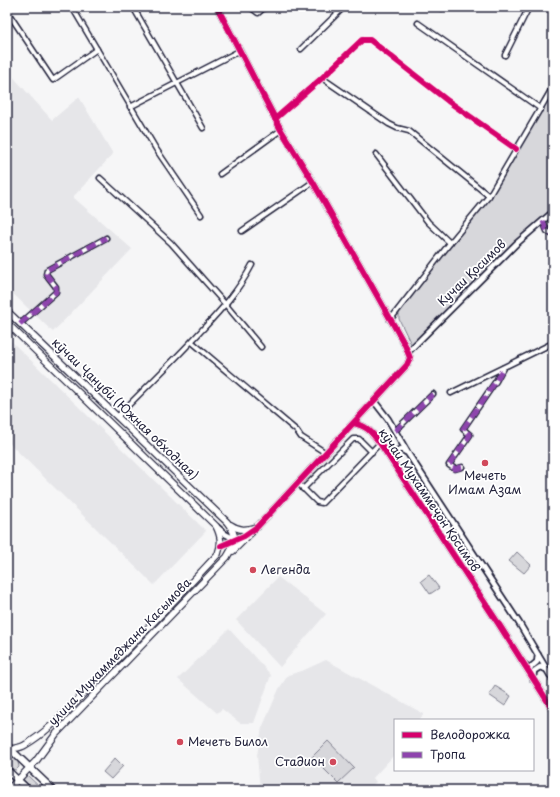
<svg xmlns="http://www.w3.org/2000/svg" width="560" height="797" font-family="'Playpen Sans',sans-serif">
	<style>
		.built { fill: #e6e6e9 }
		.green { fill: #d7d7db; stroke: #7c7c8b }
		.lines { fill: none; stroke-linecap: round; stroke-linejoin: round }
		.minor-casing { stroke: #22223b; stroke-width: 7 }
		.tertiary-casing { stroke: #22223b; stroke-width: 8 }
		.secondary-casing { stroke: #22223b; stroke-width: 8 }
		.trunk-casing { stroke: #22223b; stroke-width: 9 }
		.minor { stroke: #fff; stroke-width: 4 }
		.tertiary { stroke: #fff; stroke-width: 4.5 }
		.secondary { stroke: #fff; stroke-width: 5.5 }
		.trunk { stroke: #fff; stroke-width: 6 }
		.quiet { stroke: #8e44ad; stroke-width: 5; stroke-dasharray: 10 5; stroke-linecap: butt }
		.cycleway-casing { stroke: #fff; stroke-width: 8 }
		.cycleway { stroke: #d6006c; stroke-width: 6 }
		.poi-dot { fill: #d1495b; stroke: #fff; stroke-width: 1.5 }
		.labels { text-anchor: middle; stroke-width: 3.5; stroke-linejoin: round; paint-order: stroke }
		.street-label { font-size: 12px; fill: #22223b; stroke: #fff }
		.poi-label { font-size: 12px; fill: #22223b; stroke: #fff; text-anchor: start }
	</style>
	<rect width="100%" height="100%" fill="#f6f6f7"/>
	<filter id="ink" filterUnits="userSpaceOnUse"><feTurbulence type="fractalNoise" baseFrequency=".025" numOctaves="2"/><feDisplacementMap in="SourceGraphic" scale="8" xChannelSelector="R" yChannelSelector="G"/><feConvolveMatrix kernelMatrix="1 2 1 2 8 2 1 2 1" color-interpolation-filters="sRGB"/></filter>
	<g filter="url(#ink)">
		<g class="built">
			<path d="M7,70L52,120L79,97L113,154L73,197L132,249L53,332L7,288Z"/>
			<path d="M7,337L206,531L154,585L7,441Z"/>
			<path d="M278,577L326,614L280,667L236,620Z"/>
			<path d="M229,629L271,675L254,723H240L222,709L217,713L178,679Z"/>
			<path d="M326,660L424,714L419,720H395V754L373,778L376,782L368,790H260L257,755L262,728L279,689L288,675L302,671Z"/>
		</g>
		<g class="green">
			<path d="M553,80V207C507,254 457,298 412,346L399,319V309L488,197Z"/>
			<path d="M517,552L531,565L524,573L509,561Z"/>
			<path d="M429,575L439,588L430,594L421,581Z"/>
			<path d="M495,686L511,696L505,706L489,695Z"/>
			<path d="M328,741L354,768L338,783L312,757Z"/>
			<path d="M7,751L18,762L19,767L16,770L11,769L7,764Z"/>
			<path d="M115,758L123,766L111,779L103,772Z"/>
			<path d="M27,775L43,790H34L23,779Z"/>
		</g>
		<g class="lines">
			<defs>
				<g id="minor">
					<path d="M72,7L156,149L201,215"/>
					<path d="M133,7L203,128"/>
					<path d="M250,7L258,13L265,7"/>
					<path d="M438,7L442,8L445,7"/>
					<path d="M7,11L53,80L97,49"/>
					<path d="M418,23L541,109"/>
					<path d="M301,49L344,7"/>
					<path d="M505,55L529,7"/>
					<path d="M322,78L389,124L397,128L409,131L489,196"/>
					<path d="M130,107L239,51"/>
					<path d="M275,119L322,78L362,40H370L448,101L516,149"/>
					<path d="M376,154L428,222L450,243"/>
					<path d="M220,174L281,130"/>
					<path d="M100,178L171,243L226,305L261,347"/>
					<path d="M543,221L547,231L553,235"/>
					<path d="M242,231L313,182"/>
					<path d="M390,320L450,243L489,196L553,87"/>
					<path d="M20,324L56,292V287L46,274L47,270L106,238"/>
					<path d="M192,342L297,431L301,437L326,453"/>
					<path d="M451,393L553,343"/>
					<path d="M117,417C145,388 175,360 202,330C221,310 239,290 252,265"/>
					<path d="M395,431L433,394"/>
					<path d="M462,467L455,469L449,465L470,435L463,429L496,381L503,368"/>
					<path d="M298,483L317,502L322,503L380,443"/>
					<path d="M303,489L353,439H359L372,452"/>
				</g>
				<g id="tertiary">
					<path d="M217,7L281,130L313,182L405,345L410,358L407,365L257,527"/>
					<path d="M408,352L516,244L553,212"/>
					<path d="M374,401L388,419L409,455L519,623L553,680"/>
					<path d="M354,423C369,427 371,432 380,443L498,623L553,710"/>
					<path d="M394,462L393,454L397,451L401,449L406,452"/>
					<path d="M217,527L225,534L235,539"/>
					<path d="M221,546L250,532"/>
					<path d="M524,664L528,667H531L537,662L538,655"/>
					<path d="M533,679L534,671L540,667L546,669"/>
				</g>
				<g id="secondary">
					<path d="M7,311L227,522C238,536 236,542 227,557L56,734L36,761L8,790"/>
					<path d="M7,323L216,526C221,536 222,543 218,554C174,601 130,648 84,693C66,711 48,732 25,745C21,748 15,748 10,749"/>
					<path d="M231,525C240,531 246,530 257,527"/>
					<path d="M233,551L253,531"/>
				</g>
				<g id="trunk">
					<path d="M7,746L53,790"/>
					<path d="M7,770L28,790"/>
				</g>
			</defs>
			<use href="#minor" class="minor-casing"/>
			<use href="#tertiary" class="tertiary-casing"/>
			<use href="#secondary" class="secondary-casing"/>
			<use href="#trunk" class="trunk-casing"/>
			<use href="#minor" class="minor"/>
			<use href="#tertiary" class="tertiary"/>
			<use href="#secondary" class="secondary"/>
			<use href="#trunk" class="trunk"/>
			<g class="quiet">
				<path d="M543,221L547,231L553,235"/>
				<path d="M20,324L56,292V287L46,274L47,270L106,238"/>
				<path d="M395,431L433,394"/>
				<path d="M462,467L455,469L449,465L470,435L463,429L496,381L503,368"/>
			</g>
			<defs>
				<g id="cycleway">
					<path d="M217,7L281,130L313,182L405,345L410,358L407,365L257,527L244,536L221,546"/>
					<path d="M275,119L322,78L362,40H370L448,101L516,149"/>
					<path d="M354,423C369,427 371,432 380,443L498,623L553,710"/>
				</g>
			</defs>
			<use href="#cycleway" class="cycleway-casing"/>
			<use href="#cycleway" class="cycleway"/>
		</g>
	</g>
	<g class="poi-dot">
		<circle cx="485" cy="463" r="4"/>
		<circle cx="253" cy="570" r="4"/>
		<circle cx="180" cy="742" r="4"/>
		<circle cx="333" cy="762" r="4"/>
	</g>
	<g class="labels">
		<g class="street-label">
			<text transform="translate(472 273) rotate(-44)" y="4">Кучаи Қосимов</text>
			<text transform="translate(125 409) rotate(44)" y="4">кӯчаи Ҷанубӣ (Южная обходная)</text>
			<text transform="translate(429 500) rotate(56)" y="4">кӯчаи Мухаммеҷон Қосимов</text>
			<text transform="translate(120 652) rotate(-46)" y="4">улица Мухаммеджана Касымова</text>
		</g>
		<g class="poi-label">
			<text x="485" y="480" text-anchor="middle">Мечеть<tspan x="485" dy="14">Имам Азам</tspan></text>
			<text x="261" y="574">Легенда</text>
			<text x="188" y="746">Мечеть Билол</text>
			<text x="325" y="766" text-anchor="end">Стадион</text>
		</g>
	</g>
	<rect width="560" height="797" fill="none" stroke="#fff" stroke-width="24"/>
	<rect x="12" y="12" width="536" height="773" fill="none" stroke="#22223b" stroke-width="1.5" filter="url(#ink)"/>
	<rect x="394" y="719" width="140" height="52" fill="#ffffff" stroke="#a7a7b1"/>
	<rect x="402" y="732" width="20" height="6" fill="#d6006c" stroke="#a7a7b1"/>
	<text x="430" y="739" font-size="12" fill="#22223b">Велодорожка</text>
	<rect x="402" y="752" width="20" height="6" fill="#8e44ad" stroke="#a7a7b1"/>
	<text x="430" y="759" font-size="12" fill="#22223b">Тропа</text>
</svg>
